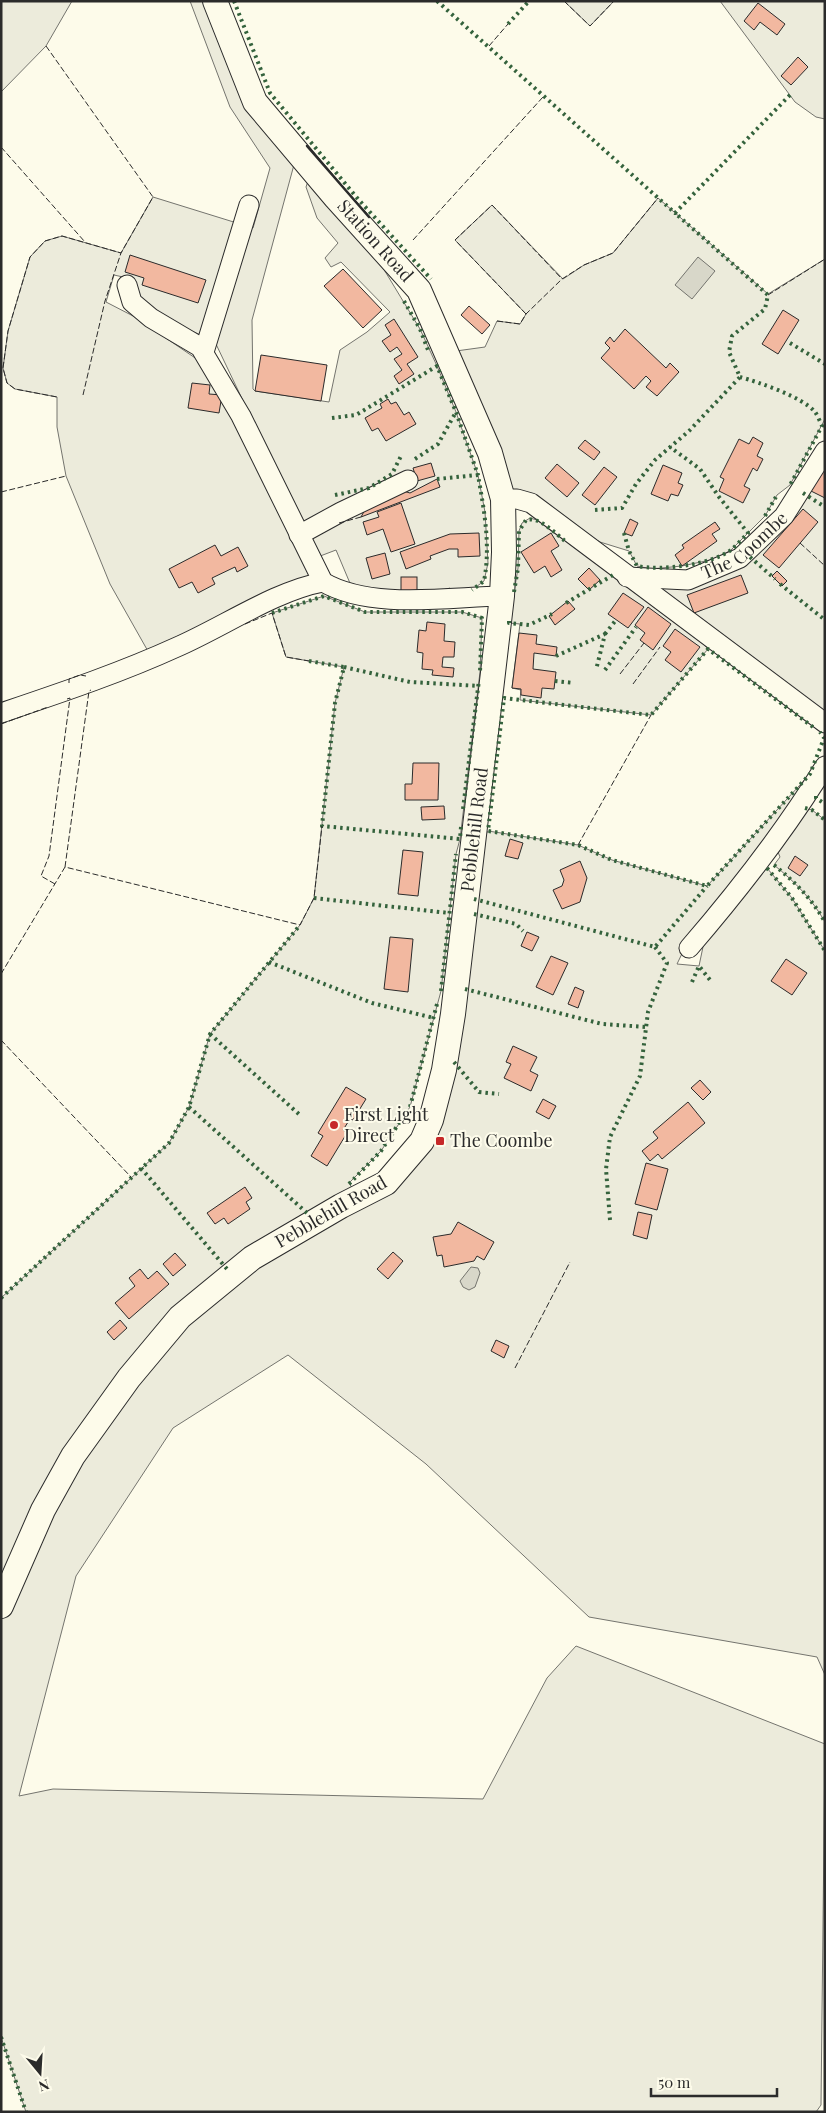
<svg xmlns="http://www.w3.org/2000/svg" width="826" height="2113" font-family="'Playfair Display',serif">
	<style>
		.green { fill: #ecebdb; stroke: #74746e; fill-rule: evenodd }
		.water { fill: #d8d7c9; stroke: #74746e }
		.building { fill: #f2b8a0; stroke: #2b2b2b }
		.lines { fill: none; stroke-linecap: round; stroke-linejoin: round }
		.minor-casing { stroke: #2b2b2b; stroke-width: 21 }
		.major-casing { stroke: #2b2b2b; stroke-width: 26 }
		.minor { stroke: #fdfbea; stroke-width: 19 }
		.major { stroke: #fdfbea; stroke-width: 24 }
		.hedge { stroke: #34623c; stroke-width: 4; stroke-dasharray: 2.5 4; stroke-linecap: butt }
		.fence { stroke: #2b2b2b; stroke-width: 1; stroke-dasharray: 6 2.5; stroke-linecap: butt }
		.wall { stroke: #2b2b2b; stroke-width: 2.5 }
		.poi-dot { fill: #c62828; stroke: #fdfbea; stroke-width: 2 }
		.labels { text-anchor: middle; stroke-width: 4; stroke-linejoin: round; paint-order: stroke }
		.street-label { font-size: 18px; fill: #2b2b2b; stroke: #fdfbea }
		.poi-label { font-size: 18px; fill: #2b2b2b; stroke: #fdfbea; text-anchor: start }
	</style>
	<rect width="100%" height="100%" fill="#fdfbea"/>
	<g class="green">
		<path d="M1,1H72L46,46L1,92Z"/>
		<path d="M190,1H208L295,161L252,320L253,389L255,391L329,402L340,350L367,332L390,312L341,262L331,267L325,258L338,243L317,218L306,187L309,178L380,263L420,329L437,366L456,412L478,475L485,512L488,563L484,581L472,590L453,592L450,588C419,598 384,591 352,588L336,550L315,558L288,531L312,579L149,653L110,584L66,476L57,427V397L15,389L7,383L3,368L8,331L30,257L45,241L62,236L121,253L153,197L253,228L270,168L230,107ZM114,275L132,279C134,285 135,293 138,298C154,321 193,329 215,342L246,407L231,415L204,364L135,317L106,302Z"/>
		<path d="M564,1H614L590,26Z"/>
		<path d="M720,1H825V119L816,117L795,102Z"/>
		<path d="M658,198L768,294L825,259V419L790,485L777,495L765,516L731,550L715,559L682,566L651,569L637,566L629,551L600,542L511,491L456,351L485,347L497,321L520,324L526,314L455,240L492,205L563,279L584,265L613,253Z"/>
		<path d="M825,455V716L658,593L657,583L749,557Z"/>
		<path d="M530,518L537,520L696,636L708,649L651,715L520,700L521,690L512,688L520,624L509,623L518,568L519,531L522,523Z"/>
		<path d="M324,596L365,612H462L482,618L480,672L460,839L456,854L441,991L410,1107L381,1151L349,1183L362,1204L411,1169L480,845L488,831L578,845L612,860L707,886L810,774L758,856L691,935L677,964L699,966L704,942L767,868L792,898L825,951V1675L817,1657L589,1617L426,1464L288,1355L173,1428L76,1576L19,1796L53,1789L483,1799L547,1678L576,1646L825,1744L821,2105L816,2112H26L1,2037V1298L169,1143L189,1107L210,1034L300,925L314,898L335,703L344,667L286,657L272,613Z"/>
		<path d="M805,808L812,810L825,820V922C812,899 795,882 774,865L780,857L776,847Z"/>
	</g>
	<g class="water">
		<path d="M698,257L715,271L692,299L675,285Z"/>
		<path d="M471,1267L478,1268L480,1273L475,1287L469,1290L463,1287L460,1281Z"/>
	</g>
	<g class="building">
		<path d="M758,3L785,24L777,35L760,22L754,30L744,21Z"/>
		<path d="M798,57L808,67L791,85L781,76Z"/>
		<path d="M130,255L206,280L198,303L142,285L144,278L125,272Z"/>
		<path d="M343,269L382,310L363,328L324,286Z"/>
		<path d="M469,306L490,325L482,334L461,315Z"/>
		<path d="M783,310L799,320L778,354L762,344Z"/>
		<path d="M394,319L418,357L407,364L414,374L399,384L394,376L402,370L394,359L402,354L397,347L390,352L382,341L391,335L385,325Z"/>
		<path d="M625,329L666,368L670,363L679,372L657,396L646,387L651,381L646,376L634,389L601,358L610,348L605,343L610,337L614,342Z"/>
		<path d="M261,355L327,365L321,401L255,391Z"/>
		<path d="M192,383L210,385L209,394L222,395L219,413L188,408Z"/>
		<path d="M388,399L391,404L396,402L404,415L409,412L416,424L386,441L378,428L372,431L365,418L382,408L380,404Z"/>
		<path d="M753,437L763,443L757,456L763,459L757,471L753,468L744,486L750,489L743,503L719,491L724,479L720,477L739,439L749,444Z"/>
		<path d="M585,440L600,452L594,460L578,448Z"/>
		<path d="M431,463L435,476L417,481L413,468Z"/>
		<path d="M557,464L579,483L567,497L545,478Z"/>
		<path d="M825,464V498L811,491Z"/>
		<path d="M663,465L682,473L678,483L683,485L678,496L671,494L668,501L651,494Z"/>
		<path d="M604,467L617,477L595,505L582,495Z"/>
		<path d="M437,479L440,487L361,517L367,506L400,490L410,493Z"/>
		<path d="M401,503L415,544L391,552L383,529L367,535L363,522L379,517L377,512Z"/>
		<path d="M803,509L818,522L779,568L763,555Z"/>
		<path d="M630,519L638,523L632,536L624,533Z"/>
		<path d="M715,522L720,529L712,534L717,541L682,566L675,555L684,548L682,545Z"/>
		<path d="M479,533L480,556L458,557V549H449L430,556L431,559L406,569L400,552L450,534Z"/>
		<path d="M551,533L559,546L551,551L562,570L551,577L545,566L534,573L521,552Z"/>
		<path d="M215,545L221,556L238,547L248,566L237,572L235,567L212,578L215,584L198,593L192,582L179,588L169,569Z"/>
		<path d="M385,553L390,574L372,579L366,558Z"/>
		<path d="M589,568L600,580L589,590L578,579Z"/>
		<path d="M777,571L787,581L782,586L772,576Z"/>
		<path d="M741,575L748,593L694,613L687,595Z"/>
		<rect x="401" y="577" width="16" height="16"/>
		<path d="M623,593L644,607L628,628L608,614Z"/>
		<path d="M568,601L575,609L555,625L549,616Z"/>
		<path d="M648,607L671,624L653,650L640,640L645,633L635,625Z"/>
		<path d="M427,622L445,624L444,641L455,642L454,657H443L442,667L454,668L453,677L432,675L433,670L422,669L423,653L417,652L419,630L426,631Z"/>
		<path d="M675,629L700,647L681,672L665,660L671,652L663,646Z"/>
		<path d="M519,633L537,635L536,644L557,647L556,656L534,653L533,669L556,672L554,689L542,688L541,698L521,695V689L512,688Z"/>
		<path d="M413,763H439L438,800H405V784H412Z"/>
		<path d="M444,806L445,819L422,820L421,807Z"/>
		<path d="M510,839L523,843L518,859L505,856Z"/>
		<path d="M403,850L423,852L418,896L398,894Z"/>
		<path d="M795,856L808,865L800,876L788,868Z"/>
		<path d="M580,861L587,878L580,902L562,909L553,890L562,886L564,880L560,870Z"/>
		<path d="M527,932L539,937L532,951L521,946Z"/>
		<path d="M390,937L413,939L408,992L384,989Z"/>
		<path d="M551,956L568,963L553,995L536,987Z"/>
		<path d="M786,959L807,973L792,995L771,981Z"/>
		<path d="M575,987L584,991L578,1008L568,1004Z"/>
		<path d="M513,1046L537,1057L530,1071L538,1075L531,1091L504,1078L511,1064L506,1062Z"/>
		<path d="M700,1080L711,1092L703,1100L691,1088Z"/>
		<path d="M346,1087L366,1099L353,1120L350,1119L343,1130L347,1133L327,1166L311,1156L323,1136L318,1133Z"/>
		<path d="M543,1099L556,1106L549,1119L536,1112Z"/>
		<path d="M688,1102L705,1123L662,1159L658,1154L650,1161L642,1151L658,1138L653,1132Z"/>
		<path d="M646,1163L668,1169L657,1210L635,1204Z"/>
		<path d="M245,1187L252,1198L246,1202L250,1209L228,1224L224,1218L215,1224L207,1213Z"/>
		<path d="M638,1212L652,1215L647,1239L633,1235Z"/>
		<path d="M458,1222L494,1242L484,1260L477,1256L474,1261L444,1267L442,1255L437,1256L433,1237L451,1234Z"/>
		<path d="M393,1252L403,1261L388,1279L377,1269Z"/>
		<path d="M175,1253L186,1265L173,1276L163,1264Z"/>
		<path d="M140,1269L148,1279L157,1271L169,1284L129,1319L115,1303L135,1286L129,1278Z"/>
		<path d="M120,1320L127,1328L114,1340L107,1332Z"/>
		<path d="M496,1340L509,1346L504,1358L491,1351Z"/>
	</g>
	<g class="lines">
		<defs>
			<g id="minor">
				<path d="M127,285L132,302L151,318L200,347L241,416L323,582C371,610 448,597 502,596"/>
				<path d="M204,352L249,205"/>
				<path d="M503,499H517L531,503L825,723"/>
				<path d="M299,535L341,512L408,480"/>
				<path id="s1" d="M627,577L688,580L740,558L784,516L825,451"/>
				<path d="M1,713C60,693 120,673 177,647C223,627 275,591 323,582"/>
				<path d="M689,948C739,890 785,831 825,766"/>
			</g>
			<g id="major">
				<path id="s2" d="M1,1606L43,1510L73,1456L129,1378L180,1317L252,1258L341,1206L386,1183L422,1141L431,1120L444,1070L453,1014L502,596L504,552L503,499L490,453L419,290L336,198L255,102L215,1"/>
			</g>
		</defs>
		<use href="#minor" class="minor-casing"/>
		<use href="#major" class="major-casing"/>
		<use href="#minor" class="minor"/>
		<use href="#major" class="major"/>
		<g class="hedge">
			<path d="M234,1L270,93L358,199L431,279"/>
			<path d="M437,1L675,213L790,95"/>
			<path d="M508,24L529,1"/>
			<path d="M404,301L420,329L428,350"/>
			<path d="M790,343L825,364"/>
			<path d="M740,377C758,382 803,397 815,412C818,416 820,422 822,426L790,485"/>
			<path d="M332,418L356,415L437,366L456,412L478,475"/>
			<path d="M415,459L438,444L456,412"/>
			<path d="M437,479L478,475C484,510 491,546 484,581L472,590"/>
			<path d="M803,493L825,507"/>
			<path d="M335,495L369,488L392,474L402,454"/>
			<path d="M595,510L622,508L636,484L655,460L689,431L740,377L729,352L732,336L765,309L768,295L675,213"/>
			<path d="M765,516L777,495"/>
			<path d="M624,533L629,551L637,566C662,571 710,565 731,550C737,545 743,538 748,533L719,497L700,469L670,447"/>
			<path d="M750,557L775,579"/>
			<path d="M780,584L825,620"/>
			<path d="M514,592L518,568L519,531L526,520C539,516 555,533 565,541"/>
			<path d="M566,603L613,575L615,577"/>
			<path d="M272,613L324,596L365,612H462L482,618L480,672"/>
			<path d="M509,621V623L529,625L552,614"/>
			<path d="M605,634L616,620"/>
			<path d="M556,656L605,634L596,670"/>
			<path d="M309,661L344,667L335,703L322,826L460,839L461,827"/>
			<path d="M344,667L410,682L479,686"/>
			<path d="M605,670L636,627"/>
			<path d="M555,681L574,683"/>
			<path d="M813,727L708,649L651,715L504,698L488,831L578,845L612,860L707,886L810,774L824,738L820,732"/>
			<path d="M816,796V798L825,804"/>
			<path d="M805,808L812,810L825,820"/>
			<path d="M463,809L479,680"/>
			<path d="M774,865C795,882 812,899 825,922"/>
			<path d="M767,868L792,898L825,951"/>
			<path d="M314,898L449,913"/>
			<path d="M474,899L655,947L707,886"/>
			<path d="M474,914L516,924L523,931"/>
			<path d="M269,962L372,1003L434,1018"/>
			<path d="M692,982L699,966L710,980"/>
			<path d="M465,989L602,1024L646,1027"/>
			<path d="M441,991L456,854"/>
			<path d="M210,1034L301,1116"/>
			<path d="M454,1062L479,1092L499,1094"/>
			<path d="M189,1107L307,1213"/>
			<path d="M410,1107L437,1004"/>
			<path d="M141,1168L227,1269"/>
			<path d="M349,1184L381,1151L401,1120"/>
			<path d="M610,1220L606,1169L610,1137L640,1076L648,1012L667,963L655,947"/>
			<path d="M1,1298L169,1143L189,1107L210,1034L300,925"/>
			<path d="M1,2037L26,2112"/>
		</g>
		<g class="fence">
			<path d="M564,1L590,26L614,1"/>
			<path d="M46,46L153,197L121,253L62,236L45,241L30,257L8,331L3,368L7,383L15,389L57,397"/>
			<path d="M489,46L508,24"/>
			<path d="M1,147L85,242"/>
			<path d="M413,240L543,97"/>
			<path d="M768,295L825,259"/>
			<path d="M526,314L455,240L492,205L562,279"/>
			<path d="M497,321L520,324L526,314L562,279L584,265L613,253L658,198"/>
			<path d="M83,395L105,301L121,253"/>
			<path d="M1,492L66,476"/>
			<path d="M339,523L361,517"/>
			<path d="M800,543L825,566"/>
			<path d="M245,624L272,613L286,657L309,661"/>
			<path d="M620,674L644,643"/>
			<path d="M69,683V679L80,675L86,676"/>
			<path d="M633,684L660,647"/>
			<path d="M1,724L48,707"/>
			<path d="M578,845L651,715"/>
			<path d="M65,867L89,691L91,690"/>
			<path d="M55,884L41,876L49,856L70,698L67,699"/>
			<path d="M1,974L65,867L300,925L314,898L322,826"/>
			<path d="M1,1040L131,1177"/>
			<path d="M515,1368L570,1262"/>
		</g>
		<path class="wall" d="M307,146L369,217"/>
	</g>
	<g class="poi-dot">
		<circle cx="334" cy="1125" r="5"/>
		<rect x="435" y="1136" width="10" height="10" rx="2.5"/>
	</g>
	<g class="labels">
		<g class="street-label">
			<text transform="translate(375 241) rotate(48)" y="6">Station Road</text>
			<text dy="6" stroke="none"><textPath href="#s1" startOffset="128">The Coombe</textPath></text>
			<text dy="6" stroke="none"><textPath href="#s2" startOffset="961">Pebblehill Road</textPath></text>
			<text transform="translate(331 1212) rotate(-30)" y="6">Pebblehill Road</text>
		</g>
		<g class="poi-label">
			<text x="344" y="1121">First Light<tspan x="344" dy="21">Direct</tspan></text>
			<text x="450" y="1147">The Coombe</text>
		</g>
	</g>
	<rect width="826" height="2113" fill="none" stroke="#2b2b2b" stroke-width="5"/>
	<g transform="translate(40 2073) rotate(162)" stroke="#fdfbea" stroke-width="4" paint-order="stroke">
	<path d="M0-4L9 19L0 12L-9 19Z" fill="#2b2b2b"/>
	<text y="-8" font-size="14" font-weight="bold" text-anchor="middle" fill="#2b2b2b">N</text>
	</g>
	<path d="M651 2088v8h126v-8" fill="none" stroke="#2b2b2b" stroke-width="2.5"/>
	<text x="658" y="2088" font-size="15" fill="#2b2b2b" stroke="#fdfbea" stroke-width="4" paint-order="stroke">50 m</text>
</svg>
